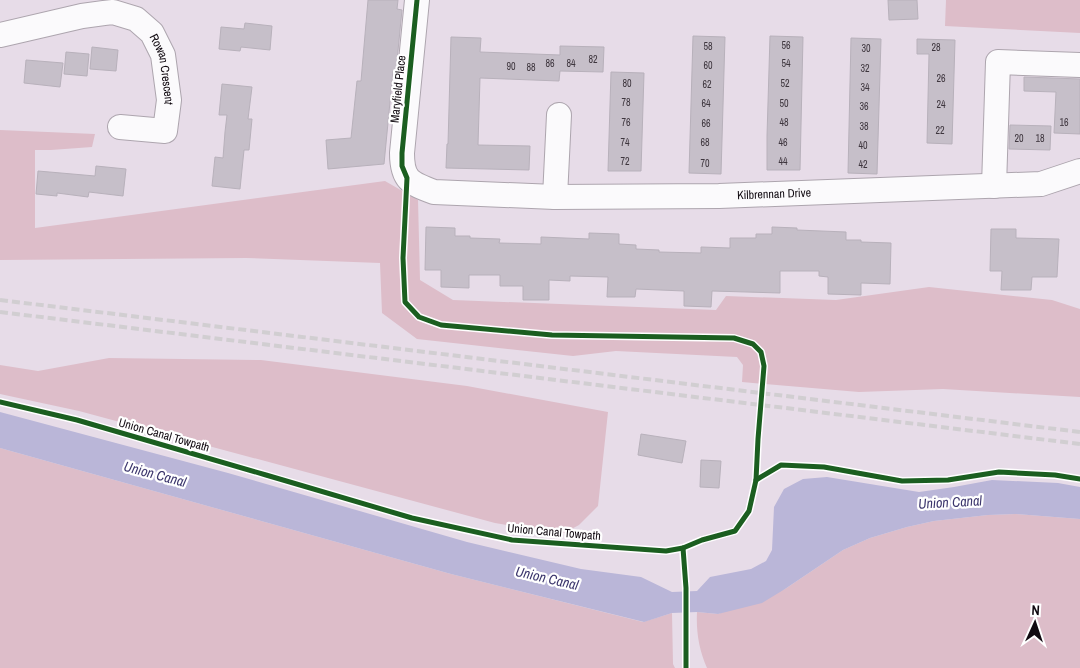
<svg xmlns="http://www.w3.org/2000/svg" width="1080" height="668" font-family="'Archivo Narrow',sans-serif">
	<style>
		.green { fill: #ddbdc9 }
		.water { fill: #bab6d8 }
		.building { fill: #c6bfc9; stroke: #b8b1bb }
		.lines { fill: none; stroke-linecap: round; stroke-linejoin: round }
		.minor-casing { stroke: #ada5ae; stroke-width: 26 }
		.minor { stroke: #fbfafc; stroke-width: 24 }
		.rail { stroke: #d1ced1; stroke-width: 4; stroke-dasharray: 8 4; stroke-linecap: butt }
		.cycleway-casing { stroke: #fff; stroke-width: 8 }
		.cycleway { stroke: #1b5e20; stroke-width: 5 }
		.labels { text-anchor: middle; stroke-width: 4.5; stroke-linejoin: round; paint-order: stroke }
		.number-label { font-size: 10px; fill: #3e363e }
		.street-label { font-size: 12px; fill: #100910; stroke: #fff }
		.water-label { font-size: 14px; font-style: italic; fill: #3b356c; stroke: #fff }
	</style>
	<rect width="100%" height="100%" fill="#e7dce8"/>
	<g class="green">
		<path d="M946,0H1080V33L945,26Z"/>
		<path d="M0,130L95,134L92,147L51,150H35V228L385,181L418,200L420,280L453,300L716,310L726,296L836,300L929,287L1052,300L1080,309V397L943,389L859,392L742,382L743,365L737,357L616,351L573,356L417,339L382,313L380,263L246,258L0,260Z"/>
		<path d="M109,358L261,360L467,386L608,412L598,506L579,525L564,533L542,531L495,523L79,411L0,394V365L38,371Z"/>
		<path d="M0,448L451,574L643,622L672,613L673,664L675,668H0Z"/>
		<path d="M1016,514L1080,519V668H707C699,650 696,632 697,612L718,614L785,589L843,550L870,538L907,527L934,521L988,515Z"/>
	</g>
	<path class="water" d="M0,412L228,473L467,542L581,569L641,577L672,592L697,591L710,577L751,569L766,561L772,550L774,507L784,489L803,479L827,477L919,492L954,487L992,480L1058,483L1080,487V519L1016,514L988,515L934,521L907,527L870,538L843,550L785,589L762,603L718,614L697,612L672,613L644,622L451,574L0,448Z"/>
	<g class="building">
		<path d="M368,0H398L397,9L402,10L396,71H393L384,164L328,169L326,140L351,138L357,81H361Z"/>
		<path d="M888,0H917L918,19L889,20Z"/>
		<path d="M245,23L272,26L270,50L241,47L240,51L219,49L221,27L244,29Z"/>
		<path d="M693,36L725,37L721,174L689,173Z"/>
		<path d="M770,36L803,37L800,170H767V136Z"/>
		<path d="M451,37L481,38L480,52L560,55V46L604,47L603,72L560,71L559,81L480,78L478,145L530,146L529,170L446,168L447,144H448Z"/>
		<path d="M851,38L881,39L877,174L848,173Z"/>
		<path d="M917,39L955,40L952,144L927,143L929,54H917Z"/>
		<path d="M92,47L118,50L116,71L90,69Z"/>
		<path d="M66,52L89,54L87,76L64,74Z"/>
		<path d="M26,60L63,63L60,87L24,83Z"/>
		<path d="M611,72L644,73L641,171H608Z"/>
		<path d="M1024,77L1080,79V134L1054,133L1056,92L1024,91Z"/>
		<path d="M222,84L252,87L248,119H252L249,150H244L240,189L212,186L215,157L223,158L225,132L227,115H219Z"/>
		<path d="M1010,125L1051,126L1050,150L1009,149Z"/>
		<path d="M96,166L126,169L123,196L89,192L88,197L57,193V196L36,194L38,171L95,176Z"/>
		<path d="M426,227L455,228V236H470V238L500,239L499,243L541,244V237L589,239V233L619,234V244L636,245V249L659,250V252L701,253V247L730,248V238H756V234H772V227L797,228V230L846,232V240H861V242L891,243L890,284L861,283V295L828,294V277L819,276V271H780V293L712,291L711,307L684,306V291L636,289L635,297H607L608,277L570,276V281L549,280V300H523V286H500V275H469V288L441,287V270H425Z"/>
		<path d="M991,229H1016V238L1059,239L1057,277H1032L1031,290H1001L1002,271H990Z"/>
		<path d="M641,434L686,441L682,463L638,455Z"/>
		<path d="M701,460L721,461L719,488L700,487Z"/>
	</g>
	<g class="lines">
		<defs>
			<g id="minor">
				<path id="s1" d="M417,0L402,153C402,180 410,183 434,192L555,197L719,196L1041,184L1080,171"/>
				<path id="s2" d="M0,35L82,16L104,13L113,12L136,19L152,33L163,55L169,100L165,131L120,127"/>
				<path d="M994,186L998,62L1080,65"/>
				<path d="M555,197L559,115"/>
			</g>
		</defs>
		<use href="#minor" class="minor-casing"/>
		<use href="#minor" class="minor"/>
		<g class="rail">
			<path d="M0,300L1080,432"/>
			<path d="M0,312L1080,444"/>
		</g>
		<defs>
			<g id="cycleway">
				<path d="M0,402L77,420L266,475L412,518L512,540L666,551L683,548L702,540L735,531L749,511L756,480L758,439L764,366L761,352L753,344L734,338L552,335L441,325L419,317L405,302L403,258L407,178L402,166V153L417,0"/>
				<path d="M756,480L781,465L824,467L902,481L948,480L999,472L1055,475L1080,479"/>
				<path d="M683,548L686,588V668"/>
			</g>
		</defs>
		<use href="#cycleway" class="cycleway-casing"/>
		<use href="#cycleway" class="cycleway"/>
	</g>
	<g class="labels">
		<g class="number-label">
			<text x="786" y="49">56</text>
			<text x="708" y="50">58</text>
			<text x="936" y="51">28</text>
			<text x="866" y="52">30</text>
			<text x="593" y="63">82</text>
			<text x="550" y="67">86</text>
			<text x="571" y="67">84</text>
			<text x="786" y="67">54</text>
			<text x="708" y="69">60</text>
			<text x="511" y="70">90</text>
			<text x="531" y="71">88</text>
			<text x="865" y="72">32</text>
			<text x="941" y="82">26</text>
			<text x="627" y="87">80</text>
			<text x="785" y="87">52</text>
			<text x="707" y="88">62</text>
			<text x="865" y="91">34</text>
			<text x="626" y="106">78</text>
			<text x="706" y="107">64</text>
			<text x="784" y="107">50</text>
			<text x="941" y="108">24</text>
			<text x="864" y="110">36</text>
			<text x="626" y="126">76</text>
			<text x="784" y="126">48</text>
			<text x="1064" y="126">16</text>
			<text x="706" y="127">66</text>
			<text x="864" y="130">38</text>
			<text x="940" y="134">22</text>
			<text x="1019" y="142">20</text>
			<text x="1040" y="142">18</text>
			<text x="625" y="146">74</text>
			<text x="705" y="146">68</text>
			<text x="783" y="146">46</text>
			<text x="863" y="149">40</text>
			<text x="625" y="165">72</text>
			<text x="783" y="165">44</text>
			<text x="705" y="167">70</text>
			<text x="863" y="168">42</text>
		</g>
		<g class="street-label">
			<text dy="4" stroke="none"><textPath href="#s2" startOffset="199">Rowan Crescent</textPath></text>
			<text transform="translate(398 89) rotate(-84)" y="4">Maryfield Place</text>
			<text dy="4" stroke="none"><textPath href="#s1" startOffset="550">Kilbrennan Drive</textPath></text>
			<text transform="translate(164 435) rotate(16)" y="4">Union Canal Towpath</text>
			<text transform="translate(554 532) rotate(5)" y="4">Union Canal Towpath</text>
		</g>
		<g class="water-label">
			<text transform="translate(155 474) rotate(15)" y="5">Union Canal</text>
			<text transform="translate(950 502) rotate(-3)" y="5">Union Canal</text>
			<text transform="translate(547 578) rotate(13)" y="5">Union Canal</text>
		</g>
	</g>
	<g transform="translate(1035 623) rotate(3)" stroke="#ffffff" stroke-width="4" paint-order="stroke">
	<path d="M0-4L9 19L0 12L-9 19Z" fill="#100910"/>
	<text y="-8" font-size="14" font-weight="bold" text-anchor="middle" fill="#100910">N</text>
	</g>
</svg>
